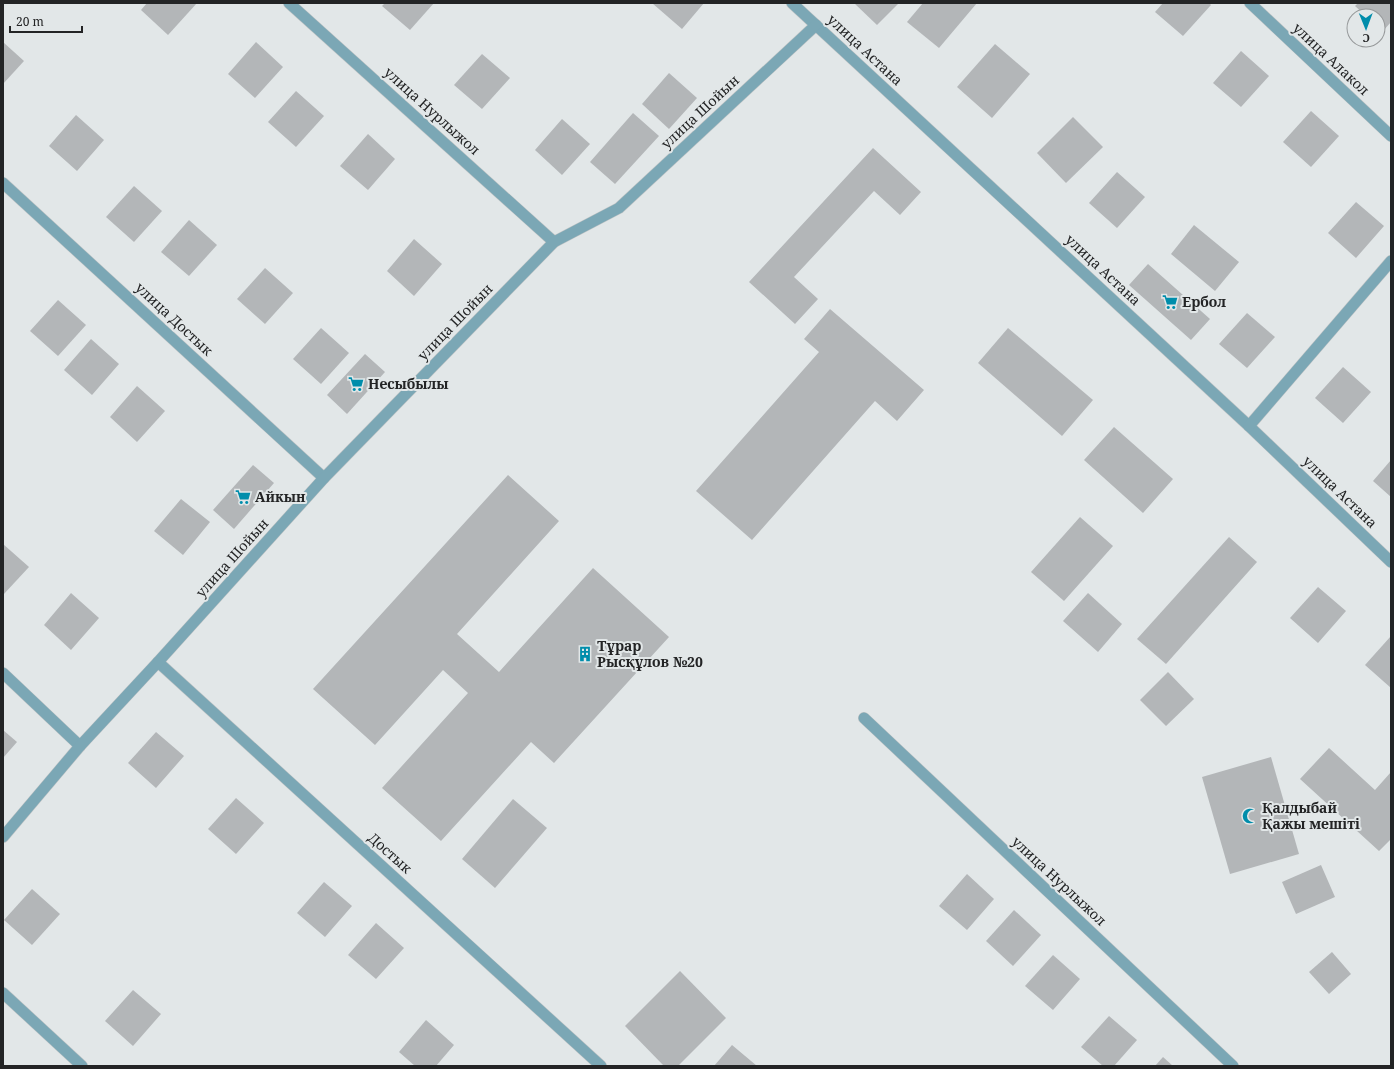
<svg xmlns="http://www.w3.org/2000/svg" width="1394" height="1069" font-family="'Noto Serif',serif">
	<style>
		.building { fill: #b3b6b8 }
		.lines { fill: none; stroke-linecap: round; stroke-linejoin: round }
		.minor-casing { stroke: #c0c4c5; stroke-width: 12 }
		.minor { stroke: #7ba7b5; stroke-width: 11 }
		.labels { text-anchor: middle; stroke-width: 4; stroke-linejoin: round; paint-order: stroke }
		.street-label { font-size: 14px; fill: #232425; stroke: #e2e7e8 }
		.poi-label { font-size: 14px; font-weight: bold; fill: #232425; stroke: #e2e7e8; text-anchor: start }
	</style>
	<rect width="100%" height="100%" fill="#e2e7e8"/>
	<g class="building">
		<path d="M147,3H197L168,35L141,10Z"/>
		<path d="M385,3H434L410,30L382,6Z"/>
		<path d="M652,3H704L682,29Z"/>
		<path d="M854,3H899L877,25Z"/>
		<path d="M923,3H977L939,48L907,22Z"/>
		<path d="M1163,3H1209L1211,5L1183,36L1155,12Z"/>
		<path d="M1358,3H1391V22L1383,31L1378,26V16H1366L1355,6Z"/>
		<path d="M3,42L24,61L3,84Z"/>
		<path d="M256,42L283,67L255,98L228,74Z"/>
		<path d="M995,44L1030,74L992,118L957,87Z"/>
		<path d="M1241,51L1269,76L1241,107L1213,83Z"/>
		<path d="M482,54L510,78L482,109L454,85Z"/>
		<path d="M669,73L697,98L669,129L642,104Z"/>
		<path d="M296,91L324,116L296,147L268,122Z"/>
		<path d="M1311,111L1339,136L1311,167L1283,142Z"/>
		<path d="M633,113L659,136L615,184L590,162Z"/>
		<path d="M76,115L104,140L77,171L49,146Z"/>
		<path d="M1073,117L1103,147L1066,183L1037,153Z"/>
		<path d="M562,119L590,144L562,175L535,150Z"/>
		<path d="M368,134L395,159L368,190L340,166Z"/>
		<path d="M873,148L921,192L900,215L874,191L794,277L818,299L795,324L749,282Z"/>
		<path d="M1117,172L1145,197L1117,228L1089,203Z"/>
		<path d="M134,186L162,211L134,242L106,217Z"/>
		<path d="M1356,202L1384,226L1356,258L1328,233Z"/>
		<path d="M189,220L217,245L189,276L161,252Z"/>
		<path d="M1194,225L1239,262L1215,291L1171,254Z"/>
		<path d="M414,239L442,264L414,296L387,271Z"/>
		<path d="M1148,264L1210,319L1191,340L1129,285Z"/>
		<path d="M265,268L293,293L265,324L237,299Z"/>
		<path d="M58,300L86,325L58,356L30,331Z"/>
		<path d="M830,309L924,390L897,421L875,401L752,540L696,491L819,352L804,339Z"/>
		<path d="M1247,313L1275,337L1247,368L1219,344Z"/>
		<path d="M321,328L349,353L321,384L293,359Z"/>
		<path d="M1008,328L1093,400L1062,436L978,363Z"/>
		<path d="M91,339L119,364L92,395L64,370Z"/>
		<path d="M365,354L385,372L347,414L327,395Z"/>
		<path d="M1343,367L1371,392L1343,423L1315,398Z"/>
		<path d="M137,386L165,411L137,442L110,417Z"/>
		<path d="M1114,427L1173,479L1143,513L1084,460Z"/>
		<path d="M1391,460V497L1373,481Z"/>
		<path d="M253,465L274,483L234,529L213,510Z"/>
		<path d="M508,475L559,521L457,634L499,672L593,568L669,637L554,763L531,742L441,841L382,788L468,693L443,670L375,745L313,689Z"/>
		<path d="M181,499L210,522L183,555L154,531Z"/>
		<path d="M1080,517L1113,546L1064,601L1031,572Z"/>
		<path d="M1229,537L1257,562L1166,664L1137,639Z"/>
		<path d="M3,544L29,567L3,595Z"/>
		<path d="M1318,587L1346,611L1318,643L1290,618Z"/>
		<path d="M71,593L99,618L71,650L44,625Z"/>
		<path d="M1088,593L1122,624L1098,652L1063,621Z"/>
		<path d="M1391,636V688L1365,665Z"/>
		<path d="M1168,672L1194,699L1166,726L1140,700Z"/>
		<path d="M3,730L17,742L3,758Z"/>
		<path d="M156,732L184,756L156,788L128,763Z"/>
		<path d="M1329,748L1375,790L1391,772V839L1379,851L1300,779Z"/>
		<path d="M1271,757L1299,854L1230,874L1202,777Z"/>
		<path d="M236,798L264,823L236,854L208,829Z"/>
		<path d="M513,799L547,828L495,888L462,859Z"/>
		<path d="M1321,865L1335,897L1296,914L1282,882Z"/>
		<path d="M967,874L994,899L967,930L939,906Z"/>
		<path d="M324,882L352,906L325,937L297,913Z"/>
		<path d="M32,889L60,914L32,945L4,920Z"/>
		<path d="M1014,910L1041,935L1013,966L986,941Z"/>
		<path d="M376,923L404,948L376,979L348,955Z"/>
		<path d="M1332,952L1351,974L1329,994L1309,972Z"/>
		<path d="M1053,955L1080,979L1053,1010L1025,986Z"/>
		<path d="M680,971L726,1018L678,1066H664L625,1026Z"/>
		<path d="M133,990L161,1014L133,1046L105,1021Z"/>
		<path d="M1109,1016L1137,1040L1114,1066H1103L1081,1047Z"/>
		<path d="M426,1020L454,1045L436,1066H415L399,1052Z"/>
		<path d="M732,1045L757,1066H714Z"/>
		<path d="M1163,1057L1173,1066H1155Z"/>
	</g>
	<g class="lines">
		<defs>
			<g id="minor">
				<path d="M289,3L554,242"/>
				<path d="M792,3L1249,426L1391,562"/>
				<path d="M1250,3L1391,136"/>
				<path d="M3,183L324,478"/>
				<path d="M1249,426L1391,261"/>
				<path d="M158,662L601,1066"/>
				<path d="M3,673L80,746"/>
				<path d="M864,718L1233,1066"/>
				<path d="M3,837L80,746L158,662L324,478L554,242L619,208L816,25"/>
				<path d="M3,993L82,1066"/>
			</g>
		</defs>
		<use href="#minor" class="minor-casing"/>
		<use href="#minor" class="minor"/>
	</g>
	<defs>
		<symbol id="supermarket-bare" viewBox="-9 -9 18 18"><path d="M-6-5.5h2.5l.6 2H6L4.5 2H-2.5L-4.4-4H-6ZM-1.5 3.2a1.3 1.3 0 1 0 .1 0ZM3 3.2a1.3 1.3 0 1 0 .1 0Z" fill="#008dab" stroke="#e2e7e8" stroke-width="2.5" paint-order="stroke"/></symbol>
		<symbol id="building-bare" viewBox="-9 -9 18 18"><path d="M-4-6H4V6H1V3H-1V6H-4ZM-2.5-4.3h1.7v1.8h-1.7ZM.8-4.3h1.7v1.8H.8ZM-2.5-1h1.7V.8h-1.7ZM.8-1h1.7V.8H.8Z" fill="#008dab" stroke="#e2e7e8" stroke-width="2.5" paint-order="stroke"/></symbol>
		<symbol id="mosque-bare" viewBox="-9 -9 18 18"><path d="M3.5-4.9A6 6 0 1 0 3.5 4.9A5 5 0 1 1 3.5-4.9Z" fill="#008dab" stroke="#e2e7e8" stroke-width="2.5" paint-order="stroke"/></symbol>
	</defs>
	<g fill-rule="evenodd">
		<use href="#supermarket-bare" x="1159" y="291" width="22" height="22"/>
		<use href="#supermarket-bare" x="345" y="373" width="22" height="22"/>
		<use href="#supermarket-bare" x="232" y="486" width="22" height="22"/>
		<use href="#building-bare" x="574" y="643" width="22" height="22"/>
		<use href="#mosque-bare" x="1239" y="805" width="22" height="22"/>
	</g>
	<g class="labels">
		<g class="street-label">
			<text transform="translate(865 50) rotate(43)" y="5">улица Астана</text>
			<text transform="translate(1331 59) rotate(43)" y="5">улица Алакол</text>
			<text transform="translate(432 111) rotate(42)" y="5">улица Нурлыжол</text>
			<text transform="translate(700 112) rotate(-43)" y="5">улица Шойын</text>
			<text transform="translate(1103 270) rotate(43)" y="5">улица Астана</text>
			<text transform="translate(174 319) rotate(43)" y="5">улица Достык</text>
			<text transform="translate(455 322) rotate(-46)" y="5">улица Шойын</text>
			<text transform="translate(1340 492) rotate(44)" y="5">улица Астана</text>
			<text transform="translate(232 558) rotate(-48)" y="5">улица Шойын</text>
			<text transform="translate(390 853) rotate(42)" y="5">Достык</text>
			<text transform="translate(1059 881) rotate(43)" y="5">улица Нурлыжол</text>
		</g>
		<g class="poi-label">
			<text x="1182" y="307">Ербол</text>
			<text x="368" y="389">Несыбылы</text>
			<text x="255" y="502">Айкын</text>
			<text x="597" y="651">Тұрар<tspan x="597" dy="16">Рысқұлов №20</tspan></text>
			<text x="1262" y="813">Қалдыбай<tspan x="1262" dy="16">Қажы мешіті</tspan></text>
		</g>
	</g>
	<rect width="1394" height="1069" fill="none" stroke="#232425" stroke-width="8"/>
	<g transform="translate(1366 28) rotate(179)"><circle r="19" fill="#e2e7e8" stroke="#96999a"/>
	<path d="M0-3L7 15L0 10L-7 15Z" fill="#008dab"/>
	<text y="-6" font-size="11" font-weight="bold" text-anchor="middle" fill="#232425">С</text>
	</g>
	<path d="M10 26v6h72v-6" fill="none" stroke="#232425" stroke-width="2"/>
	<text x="16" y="26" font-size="12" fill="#232425" stroke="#e2e7e8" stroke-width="3" paint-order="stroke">20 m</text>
</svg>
